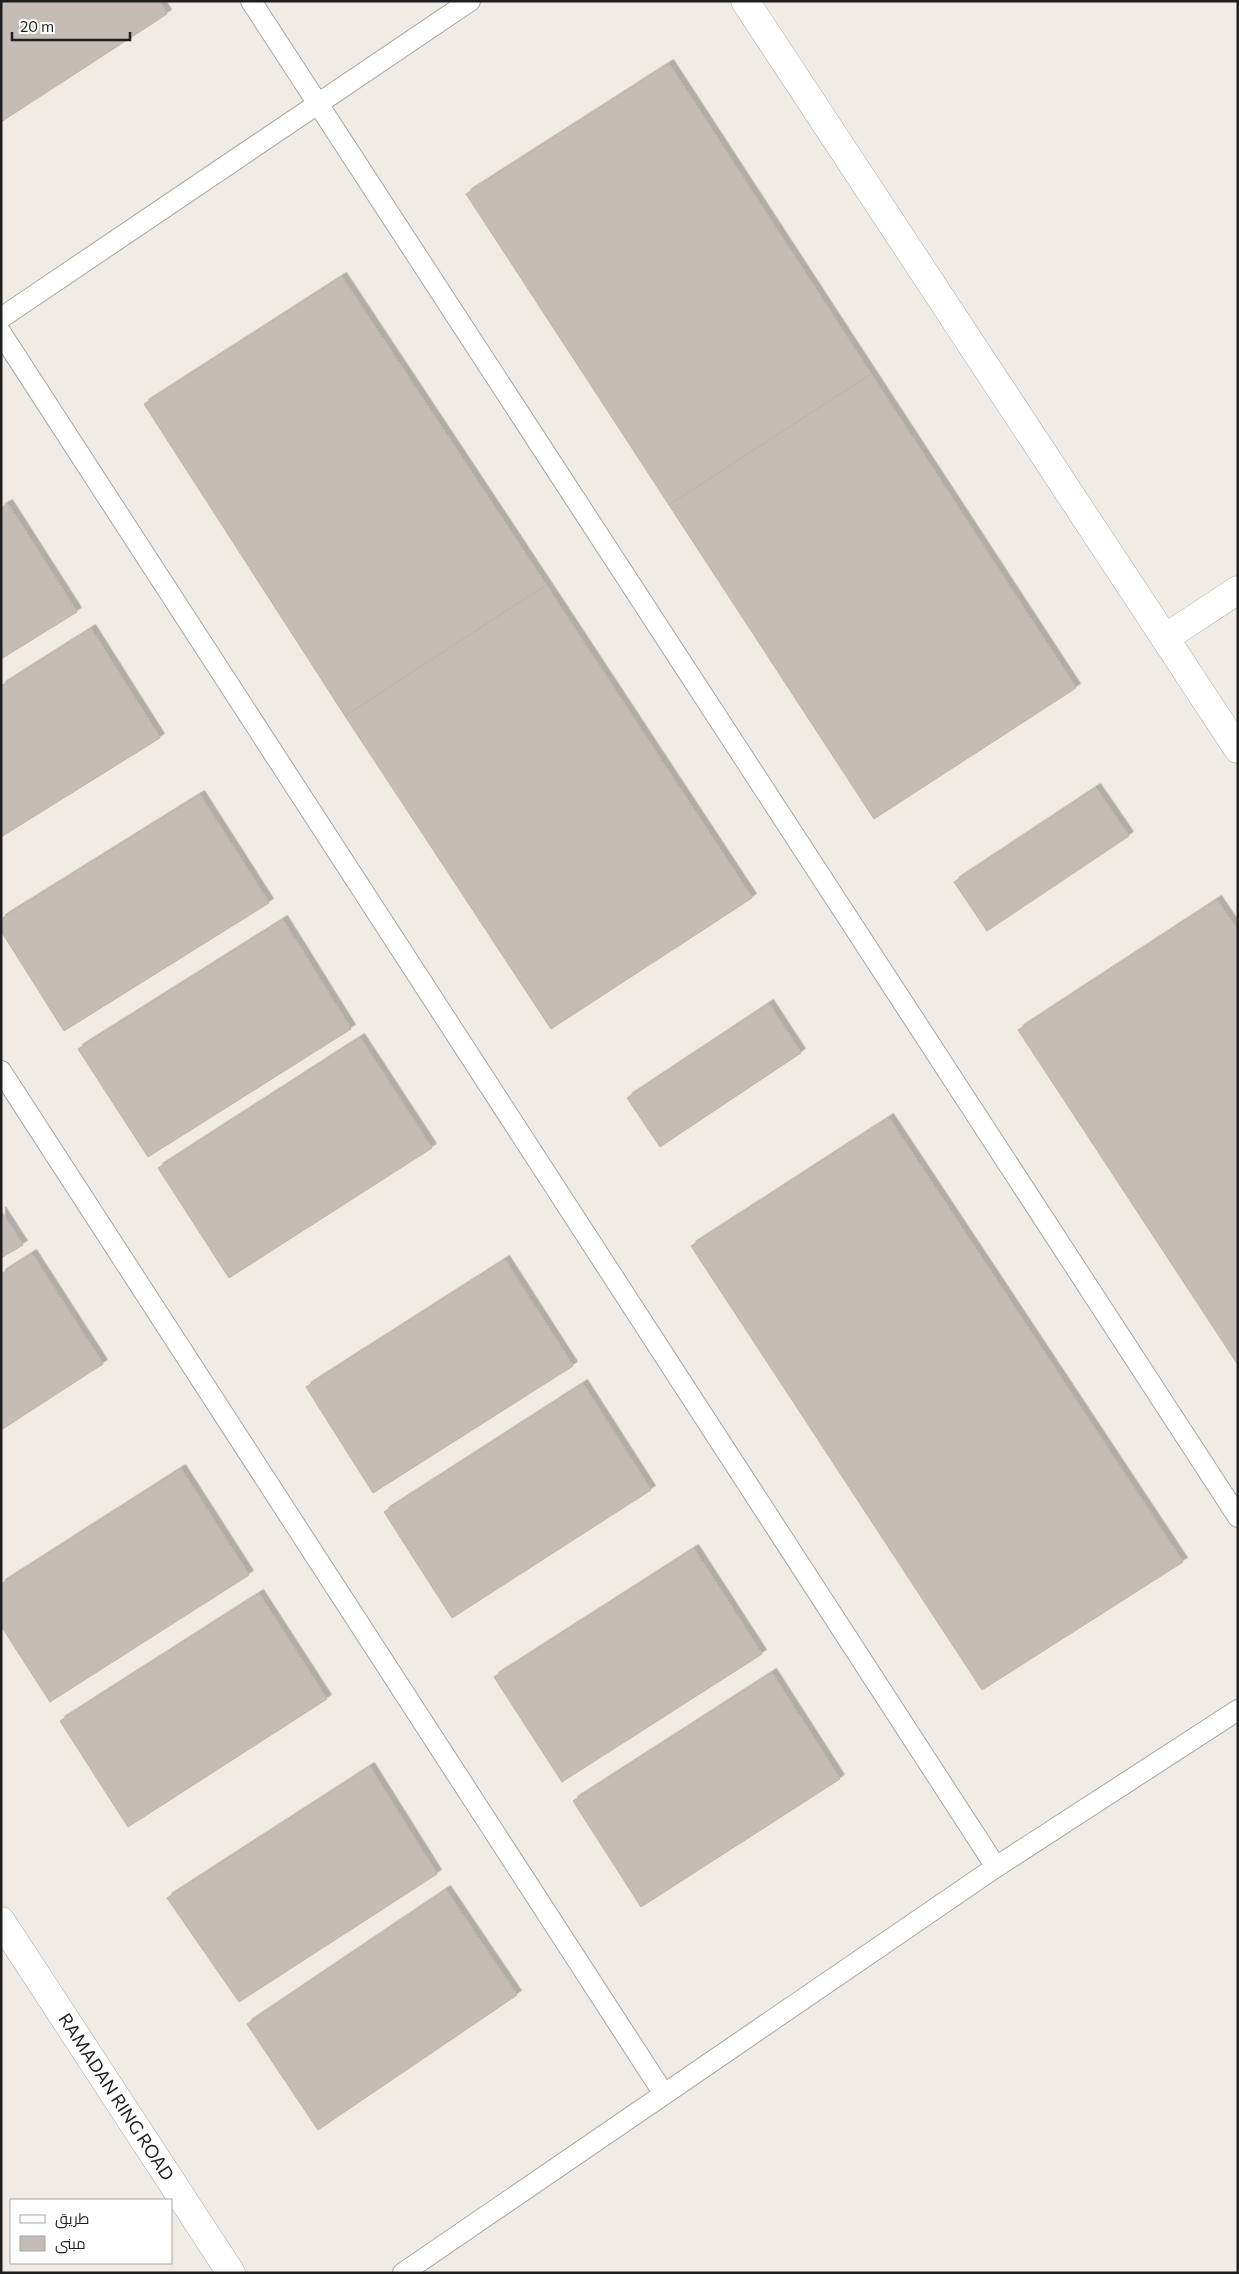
<svg xmlns="http://www.w3.org/2000/svg" width="1239" height="2274" font-family="Commissioner,Cairo,sans-serif">
	<style>
		.building { fill: #c5bcb5; stroke: #c2b3a7; filter: url(#shadow) }
		.lines { fill: none; stroke-linecap: round; stroke-linejoin: round }
		.service-casing { stroke: #a6a6a6; stroke-width: 22 }
		.minor-casing { stroke: #a6a6a6; stroke-width: 29 }
		.tertiary-casing { stroke: #a6a6a6; stroke-width: 29 }
		.service { stroke: #fff; stroke-width: 20 }
		.minor { stroke: #fff; stroke-width: 28 }
		.tertiary { stroke: #fff; stroke-width: 28 }
		.labels { text-anchor: middle; stroke-width: 4; stroke-linejoin: round; paint-order: stroke }
		.street-label { font-size: 18px; fill: #1f1f1f; stroke: #fff }
	</style>
	<defs>
		<filter id="shadow"><feDropShadow dx="4.5" dy="-4.5" stdDeviation="0" flood-color="#0004"/></filter>
	</defs>
	<rect width="100%" height="100%" fill="#f0ece5"/>
	<g class="building">
		<path d="M1,1H159L167,14L1,122Z"/>
		<path d="M669,64L871,374L669,505L466,194Z"/>
		<path d="M342,277L546,585L345,716L144,404Z"/>
		<path d="M871,374L1076,688L874,819L669,505Z"/>
		<path d="M8,504L77,612L1,659V508Z"/>
		<path d="M546,585L752,898L551,1029L345,716Z"/>
		<path d="M91,629L160,738L1,837V686Z"/>
		<path d="M1096,788L1129,836L987,931L954,882Z"/>
		<path d="M200,795L269,903L64,1031L1,931V919Z"/>
		<path d="M1217,900L1238,931V1365L1018,1030Z"/>
		<path d="M283,920L351,1029L148,1157L78,1049Z"/>
		<path d="M769,1004L801,1053L660,1147L627,1098Z"/>
		<path d="M360,1038L432,1148L229,1278L158,1168Z"/>
		<path d="M889,1118L1183,1562L982,1690L691,1246Z"/>
		<path d="M1,1211L23,1245L1,1258Z"/>
		<path d="M32,1254L103,1364L1,1430V1274Z"/>
		<path d="M505,1260L573,1366L373,1493L306,1387Z"/>
		<path d="M583,1384L651,1490L452,1618L384,1512Z"/>
		<path d="M181,1469L249,1575L50,1702L1,1626V1584Z"/>
		<path d="M694,1549L762,1654L562,1782L494,1677Z"/>
		<path d="M259,1594L327,1699L128,1827L60,1721Z"/>
		<path d="M772,1673L840,1779L641,1907L573,1801Z"/>
		<path d="M370,1767L437,1874L239,2002L167,1898Z"/>
		<path d="M446,1890L517,1995L318,2130L247,2024Z"/>
	</g>
	<g class="lines">
		<defs>
			<g id="service">
				<path d="M251,1L1238,1517"/>
				<path d="M1,318L470,1"/>
				<path d="M1,333L996,1867L1238,1710"/>
				<path d="M1,1071L664,2094"/>
				<path d="M403,2273L996,1867"/>
			</g>
			<g id="minor">
				<path d="M745,1L1238,749"/>
				<path d="M1165,638L1238,590"/>
			</g>
			<path id="tertiary" d="M1,1921L231,2273"/>
		</defs>
		<use href="#service" class="service-casing"/>
		<use href="#minor" class="minor-casing"/>
		<use href="#tertiary" class="tertiary-casing"/>
		<use href="#service" class="service"/>
		<use href="#minor" class="minor"/>
		<use href="#tertiary" class="tertiary"/>
	</g>
	<g class="labels">
		<g class="street-label">
			<text transform="translate(116 2097) rotate(57)" y="6">RAMADAN RING ROAD</text>
		</g>
	</g>
	<rect width="1239" height="2274" fill="none" stroke="#1f1f1f" stroke-width="5"/>
	<rect x="10" y="2199" width="162" height="65" fill="#ffffff" stroke="#a5a5a5"/>
	<rect x="20" y="2215" width="25" height="8" fill="#ffffff" stroke="#a5a5a5"/>
	<text x="55" y="2224" font-size="15" fill="#1f1f1f">طريق</text>
	<rect x="20" y="2236" width="25" height="15" fill="#c5bcb5" stroke="#a5a5a5"/>
	<text x="55" y="2249" font-size="15" fill="#1f1f1f">مبنى</text>
	<path d="M12 32v8h118v-8" fill="none" stroke="#1f1f1f" stroke-width="2.5"/>
	<text x="20" y="32" font-size="15" fill="#1f1f1f" stroke="#ffffff" stroke-width="4" paint-order="stroke">20 m</text>
</svg>
